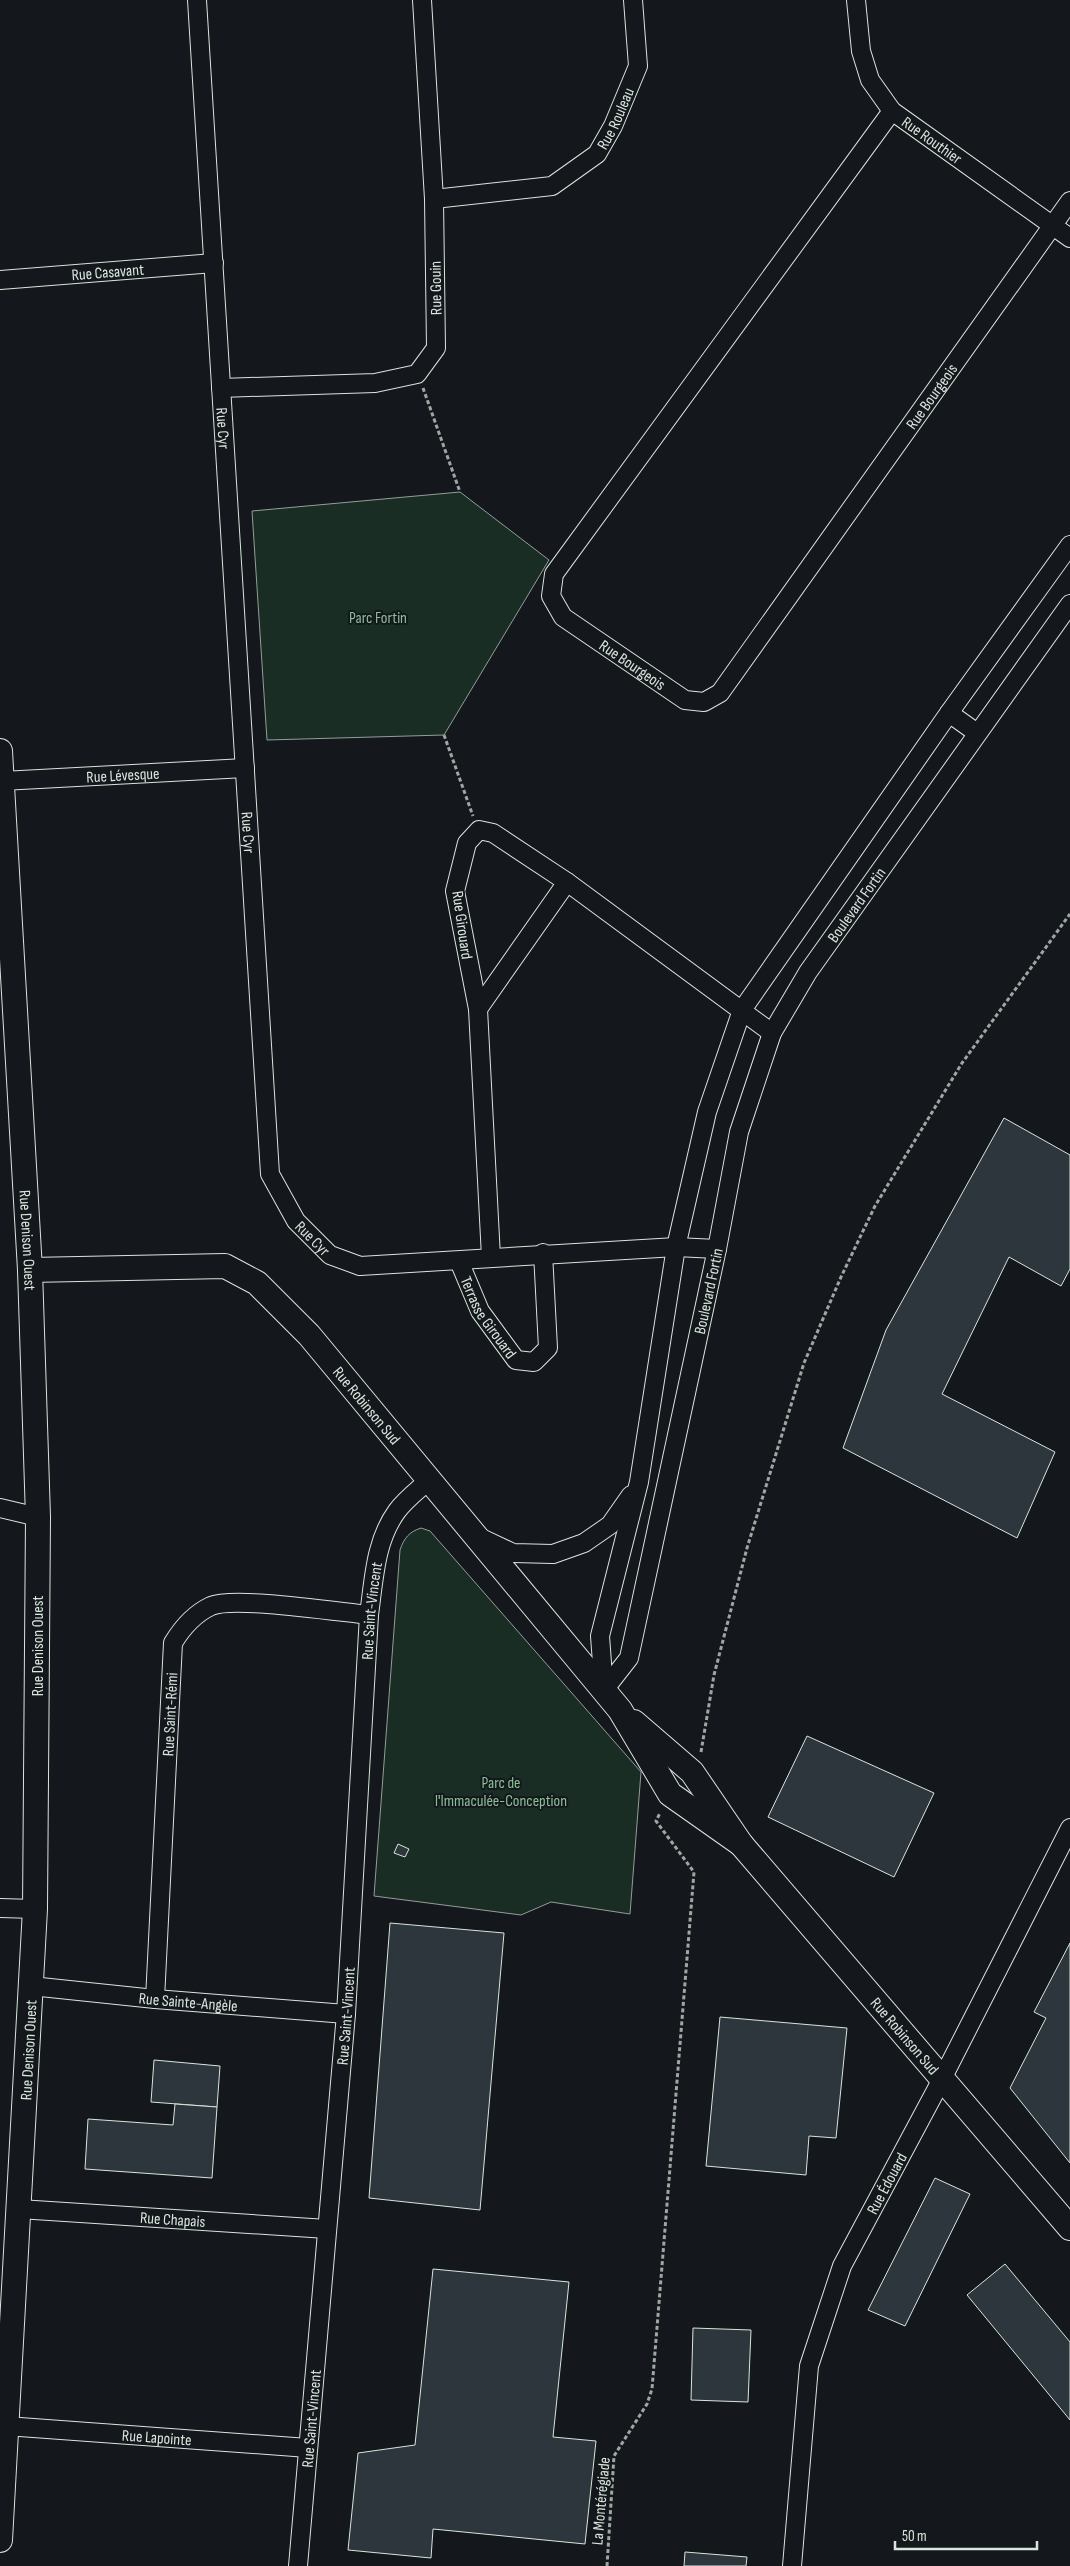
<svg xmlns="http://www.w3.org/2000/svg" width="1070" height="2566" font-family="'Sofia Sans Condensed',sans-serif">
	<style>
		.green { fill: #1a2d24; stroke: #939e99 }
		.building { fill: #2c363c; stroke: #d8e6dc }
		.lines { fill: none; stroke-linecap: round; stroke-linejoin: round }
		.street-casing { stroke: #d8e6dc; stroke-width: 20 }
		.secondary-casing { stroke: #d8e6dc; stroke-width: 26 }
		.path { stroke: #9da8a2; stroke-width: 3; stroke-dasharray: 4 2.5; stroke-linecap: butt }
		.street { stroke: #14181c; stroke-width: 18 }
		.secondary { stroke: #14181c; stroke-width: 24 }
		.labels { text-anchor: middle; stroke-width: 4; stroke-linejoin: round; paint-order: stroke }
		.street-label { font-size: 16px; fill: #d8e6dc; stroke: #14181c }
		.park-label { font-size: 16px; fill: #8ac095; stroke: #14181c }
	</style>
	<rect width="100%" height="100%" fill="#14181c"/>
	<g class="green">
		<path d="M460,492L549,560L444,735L267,740L252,511Z"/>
		<path d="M421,1528L430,1531L641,1772L630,1914L551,1902L521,1915L374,1896L400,1550C404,1538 409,1532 421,1528Z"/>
	</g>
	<g class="building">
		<path d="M1004,1118L1070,1155V1269L1061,1286L1009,1257L942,1394L1055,1452L1017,1538L843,1448L886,1330Z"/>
		<path d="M807,1736L934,1793L894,1877L768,1817Z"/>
		<path d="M398,1844L409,1849L405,1857L394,1853Z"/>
		<path d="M390,1923L504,1933L480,2210L369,2198Z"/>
		<path d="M1070,1943V2163L1010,2088L1046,2018L1034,2012Z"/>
		<path d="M720,2017L847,2028L836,2138L809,2136L806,2175L706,2166Z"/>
		<path d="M154,2060L220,2066L217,2107L151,2102Z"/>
		<path d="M175,2104L217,2107L212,2178L85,2169L88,2119L173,2125Z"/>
		<path d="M935,2178L970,2194L905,2326L868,2310Z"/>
		<path d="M1005,2264L1070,2342V2420L967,2295Z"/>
		<path d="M433,2269L569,2282L553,2437L596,2441L585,2544L433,2529L431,2558L348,2550L358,2453L415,2445Z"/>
		<path d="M693,2328L751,2330L748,2402L691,2400Z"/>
		<path d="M685,2552L747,2557L746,2566H684Z"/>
	</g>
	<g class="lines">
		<defs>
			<g id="street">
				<path id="s1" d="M197,0L270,1174L296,1221L330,1255L360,1266L676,1247L717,1249"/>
				<path id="s2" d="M856,0L861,51L870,80L892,111L1070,238"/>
				<path id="s3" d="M892,111L554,574L551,596L563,617L685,700L704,702L720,693L1070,201"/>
				<path id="s4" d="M434,199L552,186L597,154L613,126L638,66L633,0"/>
				<path id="s5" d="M0,280L214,263"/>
				<path d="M221,388L375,383L417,374L436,348L434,199L422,0"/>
				<path d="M949,713L977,733"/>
				<path id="s6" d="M2,781L245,768"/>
				<path d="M478,1009L455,891L467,843L479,830L493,833L567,882"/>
				<path d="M491,1257L478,1009L567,882L772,1033"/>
				<path id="s7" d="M459,1261L480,1311L516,1360L534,1362L548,1348L543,1253"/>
				<path d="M0,1508L38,1517"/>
				<path d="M479,1537L513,1553L553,1554L584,1543L610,1525L631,1495"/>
				<path d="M604,1690L600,1636L639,1482L676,1247L707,1112L742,1010L949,713L1070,545"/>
				<path id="s8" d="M604,1690L629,1658L717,1249L739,1132L772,1033L808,972L1070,604"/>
				<path d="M0,1908L35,1909"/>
				<path id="s9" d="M31,1986L155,1999L346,2014"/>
				<path id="s10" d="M155,1999L173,1643C182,1628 194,1614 211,1606C234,1596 338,1612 369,1615"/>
				<path id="s11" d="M19,2209L327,2229"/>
				<path id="s12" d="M0,2417L6,2426L308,2448"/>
				<path id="s13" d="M298,2566L346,2014L369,1615C374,1579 375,1541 397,1511C405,1500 418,1490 428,1481"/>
				<path id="s14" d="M792,2566L809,2366L842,2266L942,2079L1070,1828"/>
			</g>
			<g id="secondary">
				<path id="s15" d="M0,751L30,1270L38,1517L35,1909L0,2540"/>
				<path id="s16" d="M30,1270L225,1266L257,1283L309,1335L620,1710L670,1794L741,1844"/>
				<path id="s17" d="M634,1722L692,1772L741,1844L1070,2228"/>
			</g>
		</defs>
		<use href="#street" class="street-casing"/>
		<use href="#secondary" class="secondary-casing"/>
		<g class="path">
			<path d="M423,388L460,492"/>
			<path d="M444,735L473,816"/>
			<path d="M701,1752L714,1675L747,1548L804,1363L841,1277L875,1206L962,1063L1070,914"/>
			<path d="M607,2566L614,2456L647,2404L652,2389L694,1872L656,1821L660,1813"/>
		</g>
		<use href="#street" class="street"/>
		<use href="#secondary" class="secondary"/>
	</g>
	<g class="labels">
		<g class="street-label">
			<text dy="6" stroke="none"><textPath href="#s4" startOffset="214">Rue Rouleau</textPath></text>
			<text dy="6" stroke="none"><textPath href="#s2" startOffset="169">Rue Routhier</textPath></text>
			<text dy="6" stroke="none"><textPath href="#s5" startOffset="108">Rue Casavant</textPath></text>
			<text transform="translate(435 288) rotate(-91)" y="6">Rue Gouin</text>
			<text dy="6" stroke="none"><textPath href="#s3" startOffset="1169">Rue Bourgeois</textPath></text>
			<text dy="6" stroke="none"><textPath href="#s1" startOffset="429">Rue Cyr</textPath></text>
			<text dy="6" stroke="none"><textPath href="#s3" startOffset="704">Rue Bourgeois</textPath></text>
			<text dy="6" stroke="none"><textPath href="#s6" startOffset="121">Rue Lévesque</textPath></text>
			<text dy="6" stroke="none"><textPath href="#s1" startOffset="834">Rue Cyr</textPath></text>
			<text dy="6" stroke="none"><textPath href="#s8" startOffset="836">Boulevard Fortin</textPath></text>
			<text transform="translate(463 925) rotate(82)" y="6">Rue Girouard</text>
			<text dy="6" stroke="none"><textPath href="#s1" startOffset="1254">Rue Cyr</textPath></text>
			<text dy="6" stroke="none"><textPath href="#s15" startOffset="490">Rue Denison Ouest</textPath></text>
			<text dy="6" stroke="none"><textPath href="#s8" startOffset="416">Boulevard Fortin</textPath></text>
			<text dy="6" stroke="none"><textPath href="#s7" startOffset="64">Terrasse Girouard</textPath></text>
			<text dy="6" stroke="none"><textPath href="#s16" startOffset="396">Rue Robinson Sud</textPath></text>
			<text dy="6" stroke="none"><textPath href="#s13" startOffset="958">Rue Saint-Vincent</textPath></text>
			<text transform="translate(37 1646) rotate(-90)" y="6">Rue Denison Ouest</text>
			<text dy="6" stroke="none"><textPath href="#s10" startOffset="285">Rue Saint-Rémi</textPath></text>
			<text dy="6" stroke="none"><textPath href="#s9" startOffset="158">Rue Sainte-Angèle</textPath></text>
			<text dy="6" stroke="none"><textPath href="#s13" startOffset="552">Rue Saint-Vincent</textPath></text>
			<text dy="6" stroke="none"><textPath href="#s17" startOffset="416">Rue Robinson Sud</textPath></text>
			<text transform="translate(28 2050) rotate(-87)" y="6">Rue Denison Ouest</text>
			<text dy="6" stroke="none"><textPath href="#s14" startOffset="400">Rue Édouard</textPath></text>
			<text dy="6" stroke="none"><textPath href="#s11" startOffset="154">Rue Chapais</textPath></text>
			<text dy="6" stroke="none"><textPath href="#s13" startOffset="148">Rue Saint-Vincent</textPath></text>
			<text dy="6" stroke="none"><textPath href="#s12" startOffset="162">Rue Lapointe</textPath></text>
			<text transform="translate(600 2501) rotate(-85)" y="6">La Montérégiade</text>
		</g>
		<g class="park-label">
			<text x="378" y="623">Parc Fortin</text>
			<text x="501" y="1788">Parc de<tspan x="501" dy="18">l'Immaculée-Conception</tspan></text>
		</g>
	</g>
	<path d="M895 2541v8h142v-8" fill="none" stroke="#d8e6dc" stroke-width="2.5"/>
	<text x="902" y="2541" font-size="15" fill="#d8e6dc" stroke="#14181c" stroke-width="4" paint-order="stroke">50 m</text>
</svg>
